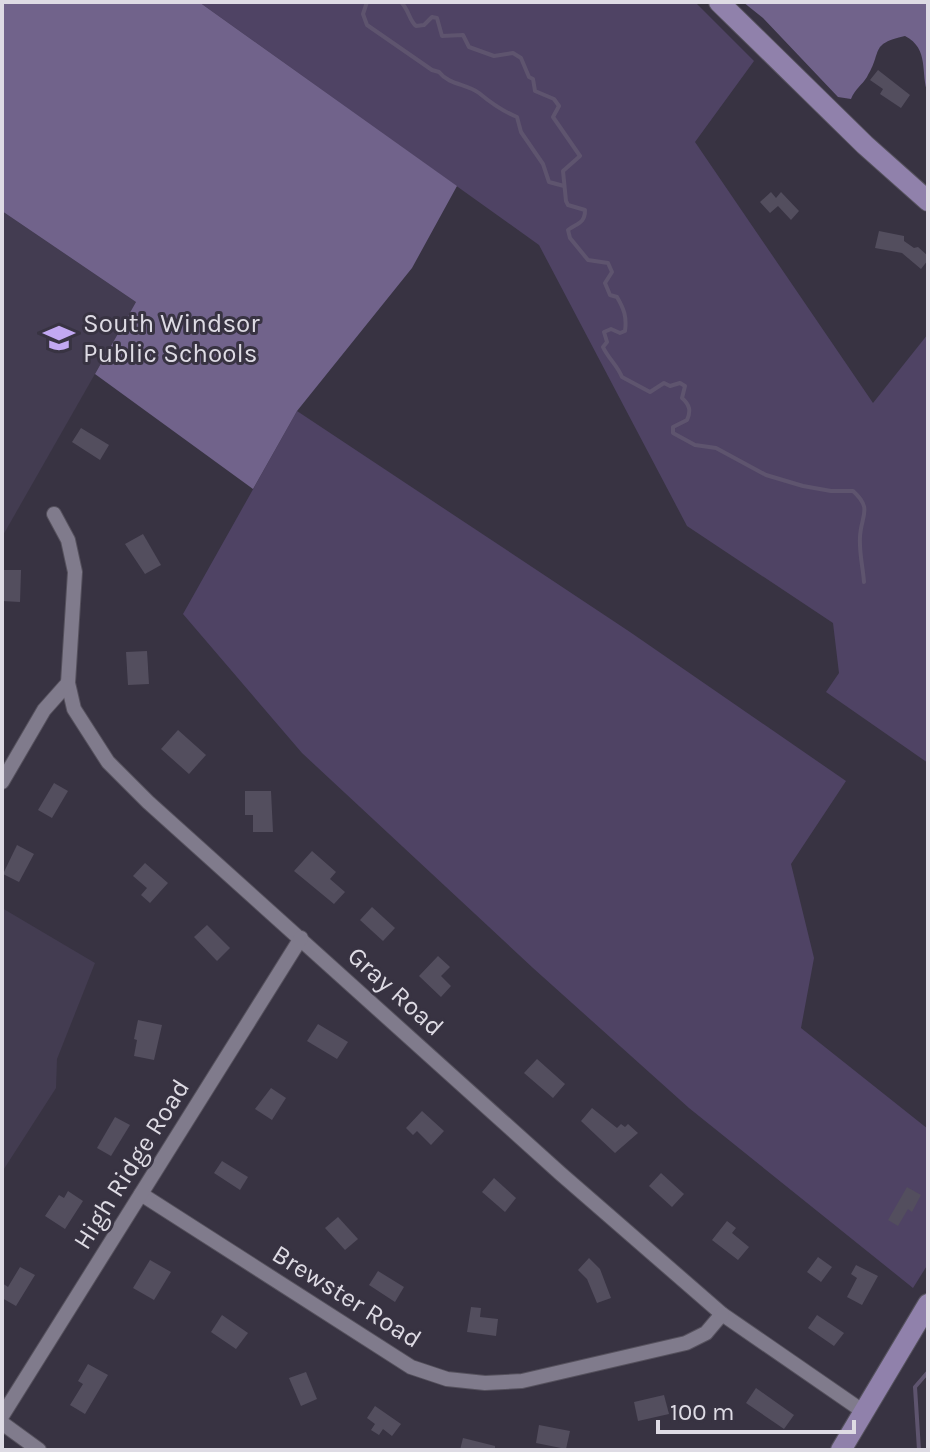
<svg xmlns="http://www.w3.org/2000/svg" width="930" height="1452" font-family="Karla,sans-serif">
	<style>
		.built { fill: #433c51 }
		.green { fill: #4f4364 }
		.forest { fill: #71638b }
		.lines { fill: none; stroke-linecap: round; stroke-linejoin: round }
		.stream { stroke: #5e546e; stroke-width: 4 }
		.building { fill: #534e5e }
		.street-casing { stroke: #55515d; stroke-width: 16 }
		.secondary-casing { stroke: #55515d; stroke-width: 22 }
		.street { stroke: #807b8c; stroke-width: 14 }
		.secondary { stroke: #9081ab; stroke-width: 20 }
		.labels { text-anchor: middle; stroke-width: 6; stroke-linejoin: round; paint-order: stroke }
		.poi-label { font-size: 26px; fill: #dedbe4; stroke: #383342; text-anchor: start }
		.street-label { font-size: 26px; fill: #dedbe4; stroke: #383342 }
	</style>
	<rect width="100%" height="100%" fill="#383342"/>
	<g class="built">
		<path d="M2,211L136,302L2,537Z"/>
		<path d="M2,908L95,963L57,1059L56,1088L2,1172Z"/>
	</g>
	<g class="green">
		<path d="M199,2H695L754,61L695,142L873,403L928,334V763L826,692L839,673L833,623L687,526L539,245Z"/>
		<path d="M297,411L630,632L846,781L791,864L814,958L801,1028L928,1129V1264L913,1288L689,1108L533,968L302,753L183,614Z"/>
	</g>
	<g class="forest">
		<path d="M2,2H199L457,186L412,268L297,411L253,489L95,374L136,302L2,211Z"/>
		<path d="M743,2H928V94C920,73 930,49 905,36C869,44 883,51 867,77C862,85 855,89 851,99L838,97L763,18Z"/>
	</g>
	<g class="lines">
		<g class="stream">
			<path d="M367,2L363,14L367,25L432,70L439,72C449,85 467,84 479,93C491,103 502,111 517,117L521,132L543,164L549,182L564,186"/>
			<path d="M401,2C409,10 409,20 416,26L424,25L432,17L437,18L442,36L463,35L469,47L494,56L513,53L521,58L529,77L533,79L535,91L554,99L559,106L553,117L580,156L563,171L566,201L568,205L585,210C585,224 577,223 568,230L570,238L588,260L608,263L612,272L605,283L610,295L617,297C624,309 627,317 625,331L620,333L611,329L604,332L607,342L603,347C608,358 617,365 622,377L650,392L664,383L670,386L680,383L685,386L682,398C690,405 691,411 687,420L673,427V433L695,445L716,448L766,475L803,486L831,491H853C873,509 861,515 860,537C859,552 863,568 864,582"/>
			<path d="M919,1450L915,1387L928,1372"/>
		</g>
	</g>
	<g class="building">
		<path d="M878,70L910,95L901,108L880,94L883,89L870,80Z"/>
		<path d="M771,192L776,198L781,192L799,211L791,220L778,206L770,213L760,202Z"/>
		<path d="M879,231L904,236V241L914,248L918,247L928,256V260L921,269L902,253L875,248Z"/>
		<path d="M81,428L109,445L100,460L72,442Z"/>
		<path d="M143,534L161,565L145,574L125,544Z"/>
		<path d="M2,570H21L20,602L2,601Z"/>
		<path d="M147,651L149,684L128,685L126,652Z"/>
		<path d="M178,730L206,755L189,774L161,749Z"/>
		<path d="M54,783L68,791L52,818L38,810Z"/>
		<path d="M245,791H271L273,832H253V815H245Z"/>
		<path d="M17,845L34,854L19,882L3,874Z"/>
		<path d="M312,851L336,872L330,879L345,892L334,904L294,871Z"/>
		<path d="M145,863L168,883L150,903L141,895L147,888L133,876Z"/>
		<path d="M372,907L395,928L383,941L360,920Z"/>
		<path d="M207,925L230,948L217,961L194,937Z"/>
		<path d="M438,956L450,967L441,976L451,986L441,997L419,976Z"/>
		<path d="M138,1020L162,1025L154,1060L134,1056L137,1040L134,1039Z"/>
		<path d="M318,1024L348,1042L337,1059L307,1041Z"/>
		<path d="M537,1059L565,1084L553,1098L524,1073Z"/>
		<path d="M271,1088L286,1098L272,1120L255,1109Z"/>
		<path d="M592,1108L617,1128L621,1124L625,1127L628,1124L638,1133L615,1153L581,1121Z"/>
		<path d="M422,1111L444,1131L431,1145L417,1131L413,1135L406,1128Z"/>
		<path d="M115,1117L130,1125L111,1156L97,1148Z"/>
		<path d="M222,1161L248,1177L240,1190L214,1173Z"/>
		<path d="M661,1173L684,1194L672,1207L649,1186Z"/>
		<path d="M494,1178L516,1198L505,1212L482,1192Z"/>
		<path d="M907,1187L921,1195L912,1212L908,1209L898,1226L888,1220Z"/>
		<path d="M68,1191L83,1201L65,1229L45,1216L59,1195L64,1198Z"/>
		<path d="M338,1217L358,1239L345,1250L325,1228Z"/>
		<path d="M727,1221L736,1228L732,1233L749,1247L738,1260L712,1240Z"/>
		<path d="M818,1257L832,1267L821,1282L807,1272Z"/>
		<path d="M589,1258L600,1269L611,1298L597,1303L587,1279L578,1270Z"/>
		<path d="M150,1260L171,1272L154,1300L133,1288Z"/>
		<path d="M856,1265L878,1276L862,1305L847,1297L857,1278L851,1274Z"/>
		<path d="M20,1267L35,1275L16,1306L2,1298V1283L8,1287Z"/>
		<path d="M378,1271L404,1287L395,1302L369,1285Z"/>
		<path d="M471,1307L481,1308L480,1317L498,1319L496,1336L467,1332Z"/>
		<path d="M222,1315L248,1333L236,1349L211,1332Z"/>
		<path d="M817,1315L844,1333L834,1346L808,1328Z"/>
		<path d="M88,1364L108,1375L85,1414L70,1405L83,1384L78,1381Z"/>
		<path d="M306,1372L317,1399L301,1406L289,1378Z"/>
		<path d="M756,1388L794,1415L784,1429L746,1403Z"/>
		<path d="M664,1395L669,1414L638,1421L634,1402Z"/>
		<path d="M375,1406L401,1424L392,1436L383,1429L379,1435L371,1430L375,1424L367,1418Z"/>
		<path d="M539,1425L570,1431L566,1449L536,1443Z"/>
		<path d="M463,1438L495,1446V1450H460Z"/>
	</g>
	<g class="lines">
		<defs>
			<g id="street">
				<path d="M54,514L68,540L75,572L68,683L74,709L108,762L148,802L561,1174L722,1314L864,1412"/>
				<path d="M2,782L44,710L68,683"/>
				<path d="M141,1194L411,1367L447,1379L485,1383L522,1381L686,1343L706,1333L722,1314"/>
				<path d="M2,1416L301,938"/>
				<path d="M2,1423L39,1450"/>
			</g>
			<g id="secondary">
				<path d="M719,2L865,145L928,201"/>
				<path d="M841,1450L928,1304"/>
			</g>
		</defs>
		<use href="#street" class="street-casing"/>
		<use href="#secondary" class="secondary-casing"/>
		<use href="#street" class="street"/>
		<use href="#secondary" class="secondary"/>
	</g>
	<defs>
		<symbol id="school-bare" viewBox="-9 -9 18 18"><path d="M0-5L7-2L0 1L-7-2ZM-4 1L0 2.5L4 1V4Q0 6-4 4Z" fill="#c2a8f2" stroke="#383342" stroke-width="2.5" paint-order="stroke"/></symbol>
	</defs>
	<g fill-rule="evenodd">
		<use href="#school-bare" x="37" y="316" width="44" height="44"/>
	</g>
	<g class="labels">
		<g class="poi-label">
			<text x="83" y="332">South Windsor<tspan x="83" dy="30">Public Schools</tspan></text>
		</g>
		<g class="street-label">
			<text transform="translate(396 991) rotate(42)" y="9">Gray Road</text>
			<text transform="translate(131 1164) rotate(-58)" y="9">High Ridge Road</text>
			<text transform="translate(347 1296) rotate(32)" y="9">Brewster Road</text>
		</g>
	</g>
	<rect width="930" height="1452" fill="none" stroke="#dedbe4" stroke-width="8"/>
	<path d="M658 1420v12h196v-12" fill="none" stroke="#dedbe4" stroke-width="4"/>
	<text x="670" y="1420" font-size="24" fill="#dedbe4" stroke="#383342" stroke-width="6" paint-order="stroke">100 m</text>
</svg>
